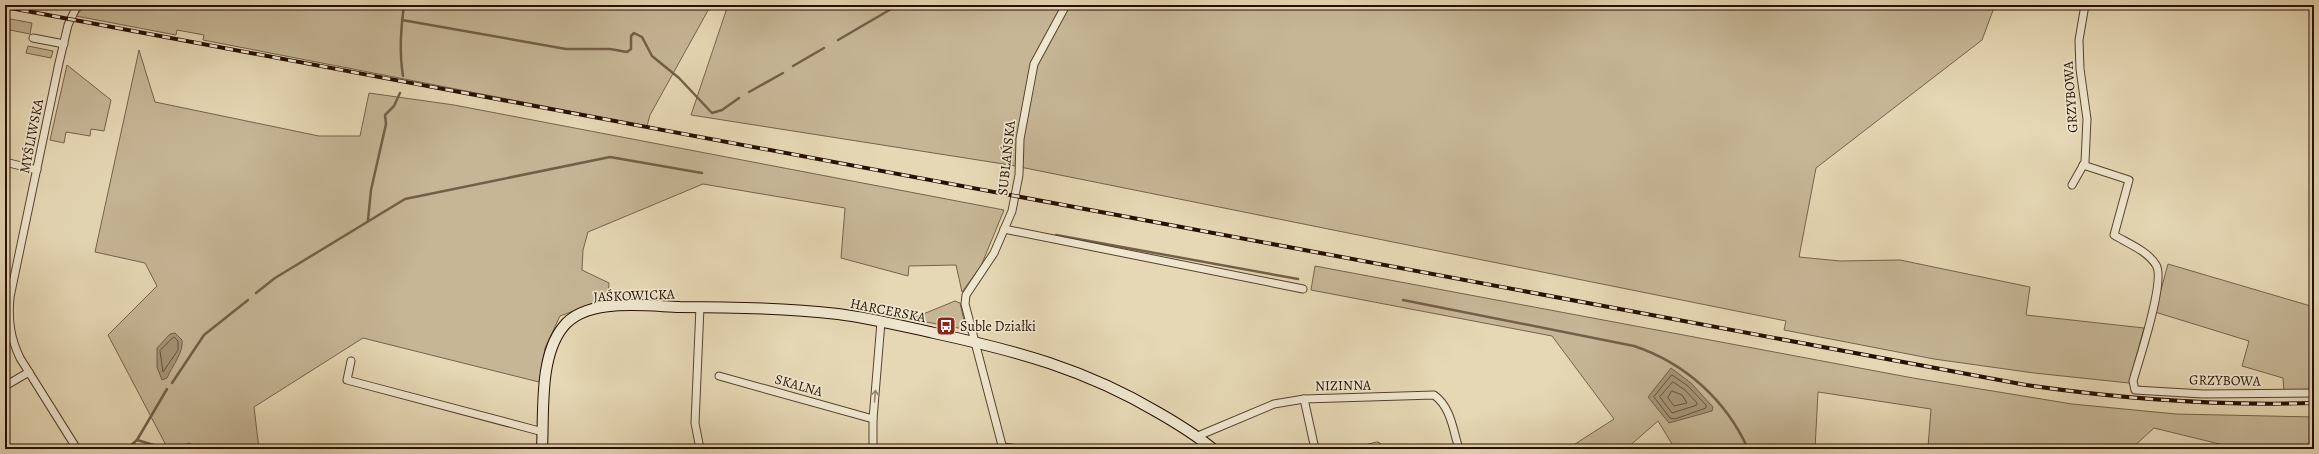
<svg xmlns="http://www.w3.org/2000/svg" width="2319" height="454" font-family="Alegreya,serif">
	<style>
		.green { fill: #c6b696; stroke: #76624b }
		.water { fill: #a59477; stroke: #735f47 }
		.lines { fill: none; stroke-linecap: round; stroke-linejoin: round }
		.shore { stroke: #66523c; stroke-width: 1 }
		.stream { stroke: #735f47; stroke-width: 2.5 }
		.street-casing { stroke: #57412d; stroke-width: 9 }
		.secondary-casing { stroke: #270f00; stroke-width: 12 }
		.street { stroke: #efe6cf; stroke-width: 7 }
		.secondary { stroke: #efe6cf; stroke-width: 10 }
		.rail-casing { stroke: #270f00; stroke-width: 4 }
		.rail { stroke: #efe6cf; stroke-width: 2.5; stroke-dasharray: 8; stroke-linecap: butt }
		.oneway { stroke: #958572 }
		.labels { text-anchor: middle; stroke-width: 3.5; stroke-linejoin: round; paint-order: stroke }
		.street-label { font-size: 14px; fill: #270f00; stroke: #efe6cf }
		.poi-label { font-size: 14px; fill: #270f00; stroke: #efe6cf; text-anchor: start }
	</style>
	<rect width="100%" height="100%" fill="#e6d8b5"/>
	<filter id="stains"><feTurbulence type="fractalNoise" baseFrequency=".005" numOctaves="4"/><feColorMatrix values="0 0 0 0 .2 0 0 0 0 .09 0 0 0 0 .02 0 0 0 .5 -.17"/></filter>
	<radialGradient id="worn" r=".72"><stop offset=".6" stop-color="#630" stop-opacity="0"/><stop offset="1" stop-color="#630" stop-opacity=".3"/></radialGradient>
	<g class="green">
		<path d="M85,5H711L650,115L647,126L203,40L204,35L177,30L176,35L76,16Z"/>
		<path d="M728,5H1995L1982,40L1816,168L1799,257L1840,261L1900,260L2030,287L2026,315L2144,328L2129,383L2034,373L1934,359L1784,330L1786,321L1010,165L691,115Z"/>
		<path d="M5,18L32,23L30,34L5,29Z"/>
		<path d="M28,46L53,51L51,58L26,53Z"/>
		<path d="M139,50L155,102L319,136H360L369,93L454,105L1004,210L981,266L962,292L956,265L909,266L908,276L841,258L845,208L703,184L588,232L583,250L582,270L609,283L608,298L560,316L545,348L539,382L363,338L254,407L259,449H193L190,443L168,449L108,335L157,286L145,263L95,252Z"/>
		<path d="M67,65L111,100L104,131L91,129L90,136L66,132L64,143L50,140Z"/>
		<path d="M2168,264L2314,307V389L2284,391L2283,378L2242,366L2249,341L2155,312Z"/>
		<path d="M1315,266L1913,378L2072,404L2176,414L2314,417V449H2240L2154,428L2131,449H1948L1928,447L1931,409L1818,392L1815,449H1675L1658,421L1626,449H1576L1572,446L1614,419L1552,336L1311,290Z"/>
		<path d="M955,301L960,303L966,329L951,327L952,324L944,322L942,325L911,319Z"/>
	</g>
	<g class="water">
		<path d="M175,333L182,340C184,352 172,366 167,378L162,380L157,367V348L170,334Z"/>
		<path d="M1671,368L1691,383L1713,407L1712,411L1669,423L1648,397Z"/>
	</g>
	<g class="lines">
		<g class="shore">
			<path d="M174,337L178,341V350L163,372L160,351Z"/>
			<path d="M1672,375L1688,386L1706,405V408L1675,419L1670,418L1654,397Z"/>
			<path d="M1673,382L1685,390L1697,403V405L1672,413L1660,397Z"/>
			<path d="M1672,391L1682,395L1687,403L1674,406L1668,398Z"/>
		</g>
		<g class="stream">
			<path d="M402,20L566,49H610L627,52L631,49V36L634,33L642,37L652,56L679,78L712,113L722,110L739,98"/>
			<path d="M838,40L898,5"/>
			<path d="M793,66L824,48"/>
			<path d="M403,76C399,51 401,29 404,5"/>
			<path d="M749,92L783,73"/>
			<path d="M368,220L371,190L386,124L385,115L394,106L400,93"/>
			<path d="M1056,235L1298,279"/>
			<path d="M256,293L275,278L405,199L610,157L702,173"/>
			<path d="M1403,300L1634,346C1685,363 1726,400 1748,449"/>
			<path d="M172,383L204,335L248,300"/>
			<path d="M137,440L167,449"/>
			<path d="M127,449L137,440L167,389"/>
		</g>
		<defs>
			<g id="street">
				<path d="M76,8L68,25L59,63L10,297C8,320 10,337 20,358L77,449"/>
				<path d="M33,38L64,44"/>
				<path d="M5,162L37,170"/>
				<path d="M2083,165L2129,180L2114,235C2127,243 2148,251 2156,265C2166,280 2139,360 2133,381L2135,390L2203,394L2314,393"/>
				<path d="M2072,185L2085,162L2087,119L2080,69L2079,40L2085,5"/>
				<path d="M1004,229L1303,289"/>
				<path d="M700,307L695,423L700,449"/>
				<path d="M351,361L347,380L543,432"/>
				<path d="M719,376L873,419"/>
				<path d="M5,386L29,372"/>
				<path d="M1304,399L1315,449"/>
				<path d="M1198,436L1274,404L1304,399L1434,395C1451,407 1453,430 1459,449"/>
				<path d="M1003,447L1021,449"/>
				<path d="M873,449V419L881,322"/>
				<path d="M1003,449L965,304L966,295L994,253L1012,211L1019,175L1020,139L1034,64L1066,5"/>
				<path d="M1067,449H1075"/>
				<path d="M1365,449L1377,446"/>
			</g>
			<path id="secondary" d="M542,449C544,412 539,357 563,327C586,297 646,306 680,307C733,307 785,308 838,314C870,318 902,326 934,333C1017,351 1085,369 1159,413C1178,424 1196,435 1213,449"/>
		</defs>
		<use href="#street" class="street-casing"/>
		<use href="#secondary" class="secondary-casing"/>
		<use href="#street" class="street"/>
		<use href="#secondary" class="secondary"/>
		<defs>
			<path id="rail" d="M5,7L2026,385C2122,399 2217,406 2314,403"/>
		</defs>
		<use href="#rail" class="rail-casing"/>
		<use href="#rail" class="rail"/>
	</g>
	<defs><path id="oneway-shaft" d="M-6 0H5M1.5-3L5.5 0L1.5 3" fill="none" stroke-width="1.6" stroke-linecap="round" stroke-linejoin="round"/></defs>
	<use class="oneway" href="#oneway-shaft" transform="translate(875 396) rotate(-85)"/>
	<defs>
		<symbol id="bus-square" viewBox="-11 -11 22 22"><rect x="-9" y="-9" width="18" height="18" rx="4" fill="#8f2418" stroke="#efe6cf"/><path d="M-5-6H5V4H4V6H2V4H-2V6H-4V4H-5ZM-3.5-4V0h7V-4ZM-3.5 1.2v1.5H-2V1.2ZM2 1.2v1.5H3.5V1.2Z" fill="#fff"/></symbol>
	</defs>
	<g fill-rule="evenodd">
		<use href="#bus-square" x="935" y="315" width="22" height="22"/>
	</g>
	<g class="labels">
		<g class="street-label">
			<text transform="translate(2070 97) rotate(-94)" y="5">GRZYBOWA</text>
			<text transform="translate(31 136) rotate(-79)" y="5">MYŚLIWSKA</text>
			<text transform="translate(1006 158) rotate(-84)" y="5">SUBLAŃSKA</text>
			<text transform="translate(634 295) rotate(-2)" y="5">JAŚKOWICKA</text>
			<text transform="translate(888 310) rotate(11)" y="5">HARCERSKA</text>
			<text transform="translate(2225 380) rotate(1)" y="5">GRZYBOWA</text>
			<text transform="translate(799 385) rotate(16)" y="5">SKALNA</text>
			<text transform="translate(1343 385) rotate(-1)" y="5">NIZINNA</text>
		</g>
		<g class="poi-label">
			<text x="960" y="331">Suble Działki</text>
		</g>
	</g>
	<rect width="2319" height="454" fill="none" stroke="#e6d8b5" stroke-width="20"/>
	<rect x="6" y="6" width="2307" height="442" fill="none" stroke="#270f00" stroke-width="2"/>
	<rect x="10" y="10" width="2299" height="434" fill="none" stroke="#270f00"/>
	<rect width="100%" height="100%" filter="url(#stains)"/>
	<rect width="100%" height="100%" fill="url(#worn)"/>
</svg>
